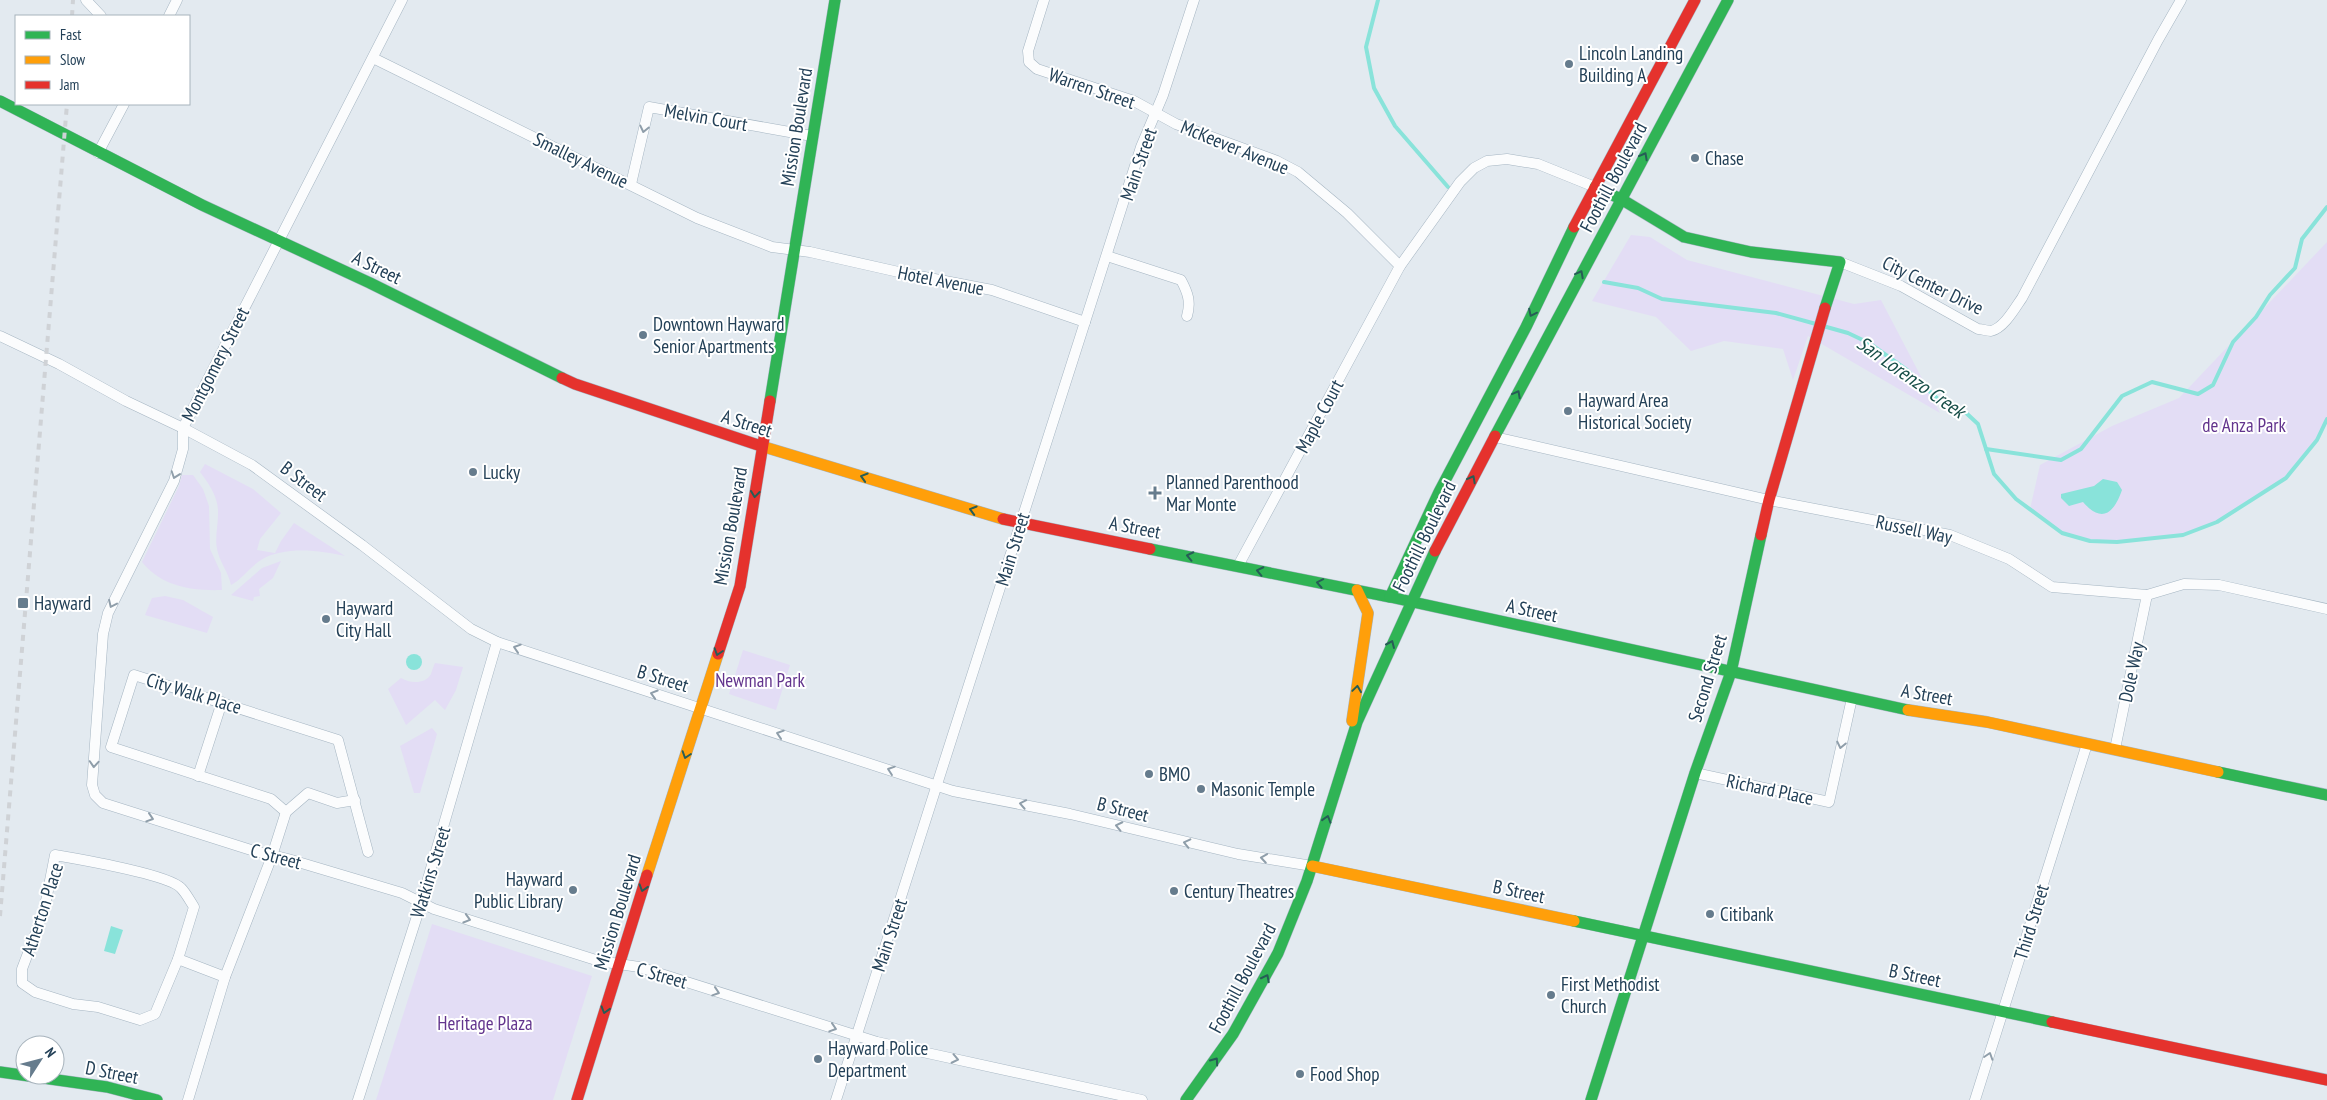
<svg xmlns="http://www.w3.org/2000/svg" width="2327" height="1100" font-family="'PT Sans Narrow',sans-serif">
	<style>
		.green { fill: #e3ddf5 }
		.water { fill: #89e3da }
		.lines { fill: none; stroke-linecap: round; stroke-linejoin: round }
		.stream { stroke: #89e3da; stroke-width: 4 }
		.street-casing { stroke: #a5b5c2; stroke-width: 11 }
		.fast-casing { stroke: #a5b5c2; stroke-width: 12 }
		.slow-casing { stroke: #a5b5c2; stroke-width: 12 }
		.jam-casing { stroke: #a5b5c2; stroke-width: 12 }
		.street { stroke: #fbfcfd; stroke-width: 10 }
		.fast { stroke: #30b455; stroke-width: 11 }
		.slow { stroke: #ff9f0a; stroke-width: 11 }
		.jam { stroke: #e5322d; stroke-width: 11 }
		.rail { stroke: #cfd2d6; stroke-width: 4; stroke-dasharray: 6 6; stroke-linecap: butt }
		.oneway { stroke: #8f9eaa }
		.oneway2 { stroke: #265d56 }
		.poi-dot { fill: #667c8d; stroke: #fff; stroke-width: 2 }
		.labels { text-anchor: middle; stroke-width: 4; stroke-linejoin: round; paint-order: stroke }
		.poi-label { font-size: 19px; fill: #234057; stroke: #fff; text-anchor: start }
		.street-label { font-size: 19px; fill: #234057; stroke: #fff }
		.park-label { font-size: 19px; fill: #62348d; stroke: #fff }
		.water-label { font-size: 20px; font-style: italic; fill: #174e48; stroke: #fff }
	</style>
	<rect width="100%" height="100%" fill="#e3eaf0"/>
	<g class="green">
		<path d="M1631,235L1650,237L1687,260L1854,304L1881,300L1940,413L1808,336L1793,380L1783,349L1724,341L1691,351L1656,317L1592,301Z"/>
		<path d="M2327,242V419L2317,440L2286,478L2225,517L2183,535L2125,540C2106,547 2079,541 2061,532C2050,526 2041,517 2030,509L2040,465L2112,426L2179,398Z"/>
		<path d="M205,464L253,489L281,513L260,539L257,550L275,553L281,541L294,523L345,556C320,550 283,546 261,560C250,567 242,579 231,585C228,572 221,564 218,553C214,540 218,527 218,514C219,498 209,484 200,472Z"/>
		<path d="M182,475H193L203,489L209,506L210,549L221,573L222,590C193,591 162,587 142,562L179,486Z"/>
		<path d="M281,561L273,578L259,589L260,596L254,597L253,601L231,595L262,568Z"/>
		<path d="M165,596L183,600L213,617L207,633L145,615L152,598Z"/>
		<path d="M743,650L790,665L776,710L729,694Z"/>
		<path d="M435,663L463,667L456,690L445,710L435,700L406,725L388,689L401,678C409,683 425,685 431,674C432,671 433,667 435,663Z"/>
		<path d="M432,728L437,734L420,793H414L400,746Z"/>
		<path d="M432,924L592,976L553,1100H376Z"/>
	</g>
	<g class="water">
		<path d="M2103,479L2117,482L2122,490C2114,513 2102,524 2083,502L2069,506L2061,498V494L2094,486Z"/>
		<circle cx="414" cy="662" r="8"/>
		<path d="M111,926L123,930L115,954L104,951Z"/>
	</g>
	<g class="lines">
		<g class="stream">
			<path d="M1378,0L1366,47L1374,88L1395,126L1448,187"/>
			<path d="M1604,282L1638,288L1662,299L1776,313L1816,324"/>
			<path d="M1823,326L1848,333L1869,343L1907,370L1941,402L1964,411L1978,424L1994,474L2016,499L2062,533L2090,541L2117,542L2183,535L2217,522L2286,478L2317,440L2327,419"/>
			<path d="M1986,449L2061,460L2081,449L2122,396L2152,382L2198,394L2213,385L2233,342L2256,317L2270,295L2295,268L2302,239L2327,207"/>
		</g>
		<defs>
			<g id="street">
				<path d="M86,0L101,16"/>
				<path d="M402,0L183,428V449L174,481L108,613L103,634L92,785L95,795L103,803L251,850L288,859L402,893L434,909L599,961L639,967L877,1042L1142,1100"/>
				<path d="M1044,0L1028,51L1029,62L1037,69L1134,101L1176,124L1277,161L1298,172L1347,213L1400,266"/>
				<path d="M169,16L177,0"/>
				<path d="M373,58L697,218L772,247L810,252L903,273L992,290L1085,322"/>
				<path d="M98,153L124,104"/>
				<path d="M631,184L649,107L812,136"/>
				<path d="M1107,256L1181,280C1188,293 1191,302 1187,316"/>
				<path d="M1840,262L1901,286L1978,329C1982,329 1987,331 1991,331C2004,328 2015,308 2022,298L2158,40L2181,0"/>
				<path d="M0,336L59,364L126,401L183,428L252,465L362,545L471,629L497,642L953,791L1070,814L1238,854L1312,866"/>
				<path d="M1495,437L1769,500L1950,535L2009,559L2052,587L2147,595L2184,584L2219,585L2327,609"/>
				<path d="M1238,566L1400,266L1460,182L1474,168L1487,161L1507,159L1538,164L1595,187"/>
				<path d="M2115,749L2147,595"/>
				<path d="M1695,773L1829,802L1852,698"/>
				<path d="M198,776L222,702"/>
				<path d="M286,812L271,799L111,747L134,675L338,740L368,852"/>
				<path d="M55,855C77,859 168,874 181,888C186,893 190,901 194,907L178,959L155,1014L140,1020L98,1007L73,1004L35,992L22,983V969L44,911Z"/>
				<path d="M178,959L225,977"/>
				<path d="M188,1100L225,977L272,856L286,812L308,793L337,803L355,800"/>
				<path d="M358,1100L418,913L497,642"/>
				<path d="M836,1100L1141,147L1163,95L1194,0"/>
				<path d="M1975,1100L2087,744"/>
			</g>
			<g id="fast">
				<path d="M0,101L202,205L370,283L562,378"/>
				<path d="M1595,187L1621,199L1684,237L1751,252L1840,262L1825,308"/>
				<path d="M770,401L835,0"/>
				<path d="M1495,436L1728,0"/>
				<path d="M1150,549L1390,597L1439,492L1526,327L1574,227"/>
				<path d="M1390,597L1908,710"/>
				<path d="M2218,772L2327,795"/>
				<path d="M1574,921L2052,1022"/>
				<path d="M0,1072L107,1087L157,1100"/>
				<path d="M1186,1100L1233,1034L1278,953L1307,881L1357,722L1435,551"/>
				<path d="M1591,1100L1695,773L1731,672L1761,535"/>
			</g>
			<g id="slow">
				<path d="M761,446L1003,519"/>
				<path d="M1908,710L1987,722L2218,772"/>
				<path d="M1352,721L1368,613L1357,590"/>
				<path d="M1312,866L1574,921"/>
				<path d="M647,875L718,654"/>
			</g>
			<g id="jam">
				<path d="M1574,227L1695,0"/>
				<path d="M562,378L575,384L761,446"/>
				<path d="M1003,519L1150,549"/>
				<path d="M1761,535L1769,500L1825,308"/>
				<path d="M1435,551L1495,436"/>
				<path d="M718,654L740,586L770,401"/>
				<path d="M2052,1022L2327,1080"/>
				<path d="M577,1100L647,875"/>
			</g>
		</defs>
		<use href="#street" class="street-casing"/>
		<use href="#fast" class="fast-casing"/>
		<use href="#slow" class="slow-casing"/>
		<use href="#jam" class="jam-casing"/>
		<use href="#street" class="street"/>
		<use href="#fast" class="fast"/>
		<use href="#slow" class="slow"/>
		<use href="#jam" class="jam"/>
		<g class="rail">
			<path d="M72,16L73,0"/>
			<path d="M0,916L67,104"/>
		</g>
	</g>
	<defs><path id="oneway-chevron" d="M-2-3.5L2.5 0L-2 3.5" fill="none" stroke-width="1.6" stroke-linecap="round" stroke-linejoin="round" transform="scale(1.25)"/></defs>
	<g class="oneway">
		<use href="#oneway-chevron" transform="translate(644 129) rotate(103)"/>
		<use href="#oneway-chevron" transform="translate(175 475) rotate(109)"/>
		<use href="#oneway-chevron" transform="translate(112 604) rotate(115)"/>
		<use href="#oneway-chevron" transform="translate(517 648) rotate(-162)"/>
		<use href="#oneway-chevron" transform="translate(654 694) rotate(-163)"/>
		<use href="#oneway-chevron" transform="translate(780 734) rotate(-162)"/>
		<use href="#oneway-chevron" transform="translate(1841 745) rotate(102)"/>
		<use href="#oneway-chevron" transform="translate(94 764) rotate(94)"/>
		<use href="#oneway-chevron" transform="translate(891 770) rotate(-161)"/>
		<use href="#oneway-chevron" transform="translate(1023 804) rotate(-169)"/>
		<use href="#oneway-chevron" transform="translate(150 818) rotate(18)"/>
		<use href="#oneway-chevron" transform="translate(1119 826) rotate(-168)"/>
		<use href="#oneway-chevron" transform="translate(1187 843) rotate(-167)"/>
		<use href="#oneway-chevron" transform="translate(1264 858) rotate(-171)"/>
		<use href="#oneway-chevron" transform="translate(467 919) rotate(17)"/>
		<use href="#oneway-chevron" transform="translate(716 992) rotate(18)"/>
		<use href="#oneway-chevron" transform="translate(833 1028) rotate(18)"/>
		<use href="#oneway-chevron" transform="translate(1989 1056) rotate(-72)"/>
		<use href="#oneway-chevron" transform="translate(955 1059) rotate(12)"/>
	</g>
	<g class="oneway2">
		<use href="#oneway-chevron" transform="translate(1644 156) rotate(-62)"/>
		<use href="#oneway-chevron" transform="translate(1580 274) rotate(-62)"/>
		<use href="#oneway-chevron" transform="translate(1532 313) rotate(116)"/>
		<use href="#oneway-chevron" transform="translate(1517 394) rotate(-62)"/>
		<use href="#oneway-chevron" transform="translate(864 477) rotate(-163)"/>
		<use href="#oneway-chevron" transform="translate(1472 479) rotate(-62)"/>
		<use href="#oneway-chevron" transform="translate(755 494) rotate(97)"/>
		<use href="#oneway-chevron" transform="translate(973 510) rotate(-164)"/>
		<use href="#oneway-chevron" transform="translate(1190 556) rotate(-168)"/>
		<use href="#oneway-chevron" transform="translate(1260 571) rotate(-168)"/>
		<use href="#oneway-chevron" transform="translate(1320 583) rotate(-169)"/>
		<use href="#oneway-chevron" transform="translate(1391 644) rotate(-66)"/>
		<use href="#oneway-chevron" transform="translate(718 652) rotate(108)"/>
		<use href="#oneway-chevron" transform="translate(1357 689) rotate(-82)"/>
		<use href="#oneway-chevron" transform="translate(686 755) rotate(108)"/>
		<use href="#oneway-chevron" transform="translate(1327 819) rotate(-73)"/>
		<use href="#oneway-chevron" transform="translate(643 888) rotate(107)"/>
		<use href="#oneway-chevron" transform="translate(1266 978) rotate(-63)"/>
		<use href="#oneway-chevron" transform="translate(605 1010) rotate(107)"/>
		<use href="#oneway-chevron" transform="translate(1215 1061) rotate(-55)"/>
	</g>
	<g class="poi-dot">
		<circle cx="1569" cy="64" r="5"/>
		<circle cx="1695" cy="158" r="5"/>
		<circle cx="643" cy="335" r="5"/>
		<circle cx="1568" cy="411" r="5"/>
		<circle cx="473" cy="472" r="5"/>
		<path d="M1152.5 485.5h5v5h5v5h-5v5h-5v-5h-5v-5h5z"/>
		<rect x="17" y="597" width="12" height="12" rx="2.5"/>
		<circle cx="326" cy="619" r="5"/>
		<circle cx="1149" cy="774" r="5"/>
		<circle cx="1201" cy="789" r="5"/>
		<circle cx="573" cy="890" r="5"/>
		<circle cx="1174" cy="891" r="5"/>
		<circle cx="1710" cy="914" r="5"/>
		<circle cx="1551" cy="995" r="5"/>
		<circle cx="818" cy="1059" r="5"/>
		<circle cx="1300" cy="1074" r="5"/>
	</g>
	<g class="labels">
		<g class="poi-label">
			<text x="1579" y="60">Lincoln Landing<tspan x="1579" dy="22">Building A</tspan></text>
			<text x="1705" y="165">Chase</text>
			<text x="653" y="331">Downtown Hayward<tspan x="653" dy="22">Senior Apartments</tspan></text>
			<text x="1578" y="407">Hayward Area<tspan x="1578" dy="22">Historical Society</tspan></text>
			<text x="483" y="479">Lucky</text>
			<text x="1166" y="489">Planned Parenthood<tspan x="1166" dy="22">Mar Monte</tspan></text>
			<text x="34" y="610">Hayward</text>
			<text x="336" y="615">Hayward<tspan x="336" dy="22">City Hall</tspan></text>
			<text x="1159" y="781">BMO</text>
			<text x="1211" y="796">Masonic Temple</text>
			<text x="563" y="886" text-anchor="end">Hayward<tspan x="563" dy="22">Public Library</tspan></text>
			<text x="1184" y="898">Century Theatres</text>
			<text x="1720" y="921">Citibank</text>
			<text x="1561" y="991">First Methodist<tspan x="1561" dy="22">Church</tspan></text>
			<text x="828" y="1055">Hayward Police<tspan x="828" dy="22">Department</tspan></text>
			<text x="1310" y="1081">Food Shop</text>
		</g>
		<g class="street-label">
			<text transform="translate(1092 88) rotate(19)" y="7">Warren Street</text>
			<text transform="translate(706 117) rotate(10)" y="7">Melvin Court</text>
			<text transform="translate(796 127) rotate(-81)" y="7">Mission Boulevard</text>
			<text transform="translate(1235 147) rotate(22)" y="7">McKeever Avenue</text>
			<text transform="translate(581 160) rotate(26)" y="7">Smalley Avenue</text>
			<text transform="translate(1138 164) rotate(-71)" y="7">Main Street</text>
			<text transform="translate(1613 177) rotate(-62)" y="7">Foothill Boulevard</text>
			<text transform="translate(377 267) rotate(26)" y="7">A Street</text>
			<text transform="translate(941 280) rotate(11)" y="7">Hotel Avenue</text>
			<text transform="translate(1933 285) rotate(26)" y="7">City Center Drive</text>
			<text transform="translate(215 364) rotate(-63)" y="7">Montgomery Street</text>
			<text transform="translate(1319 416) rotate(-62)" y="7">Maple Court</text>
			<text transform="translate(747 423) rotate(18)" y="7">A Street</text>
			<text transform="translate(304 481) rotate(37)" y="7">B Street</text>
			<text transform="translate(730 526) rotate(-80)" y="7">Mission Boulevard</text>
			<text transform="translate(1135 527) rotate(11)" y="7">A Street</text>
			<text transform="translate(1914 529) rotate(12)" y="7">Russell Way</text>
			<text transform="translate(1424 536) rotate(-64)" y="7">Foothill Boulevard</text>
			<text transform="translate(1012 549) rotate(-73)" y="7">Main Street</text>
			<text transform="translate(1532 610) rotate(12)" y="7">A Street</text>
			<text transform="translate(2131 672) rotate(-78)" y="7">Dole Way</text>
			<text transform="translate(663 678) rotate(17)" y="7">B Street</text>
			<text transform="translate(1707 678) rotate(-73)" y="7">Second Street</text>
			<text transform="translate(194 693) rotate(17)" y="7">City Walk Place</text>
			<text transform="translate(1927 694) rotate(10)" y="7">A Street</text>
			<text transform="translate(1770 789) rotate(12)" y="7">Richard Place</text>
			<text transform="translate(1123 809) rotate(14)" y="7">B Street</text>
			<text transform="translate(276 856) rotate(15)" y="7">C Street</text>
			<text transform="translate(430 872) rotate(-73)" y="7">Watkins Street</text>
			<text transform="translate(1519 891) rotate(12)" y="7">B Street</text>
			<text transform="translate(42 909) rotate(-72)" y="7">Atherton Place</text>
			<text transform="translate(617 912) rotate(-73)" y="7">Mission Boulevard</text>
			<text transform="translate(2031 922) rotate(-73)" y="7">Third Street</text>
			<text transform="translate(889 935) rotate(-72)" y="7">Main Street</text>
			<text transform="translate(662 975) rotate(16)" y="7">C Street</text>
			<text transform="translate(1915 975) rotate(12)" y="7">B Street</text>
			<text transform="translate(1242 978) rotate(-62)" y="7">Foothill Boulevard</text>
			<text transform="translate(112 1072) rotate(11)" y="7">D Street</text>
		</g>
		<g class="park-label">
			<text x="2244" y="432">de Anza Park</text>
			<text x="760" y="687">Newman Park</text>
			<text x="485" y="1030">Heritage Plaza</text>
		</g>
		<g class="water-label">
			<text transform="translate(1911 377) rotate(35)" y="7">San Lorenzo Creek</text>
		</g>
	</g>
	<rect x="15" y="15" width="175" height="90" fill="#ffffff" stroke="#a7b3bc"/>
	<rect x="25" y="31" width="25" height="8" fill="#30b455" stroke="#a7b3bc"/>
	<text x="60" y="40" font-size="15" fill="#234057">Fast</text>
	<rect x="25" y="56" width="25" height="8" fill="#ff9f0a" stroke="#a7b3bc"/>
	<text x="60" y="65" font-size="15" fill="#234057">Slow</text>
	<rect x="25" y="81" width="25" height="8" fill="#e5322d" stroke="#a7b3bc"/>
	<text x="60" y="90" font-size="15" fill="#234057">Jam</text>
	<g transform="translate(40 1060) rotate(54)"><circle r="24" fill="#ffffff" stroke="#a7b3bc"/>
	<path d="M0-4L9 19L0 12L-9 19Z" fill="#667c8d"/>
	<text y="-8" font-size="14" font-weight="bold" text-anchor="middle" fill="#234057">N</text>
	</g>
</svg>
